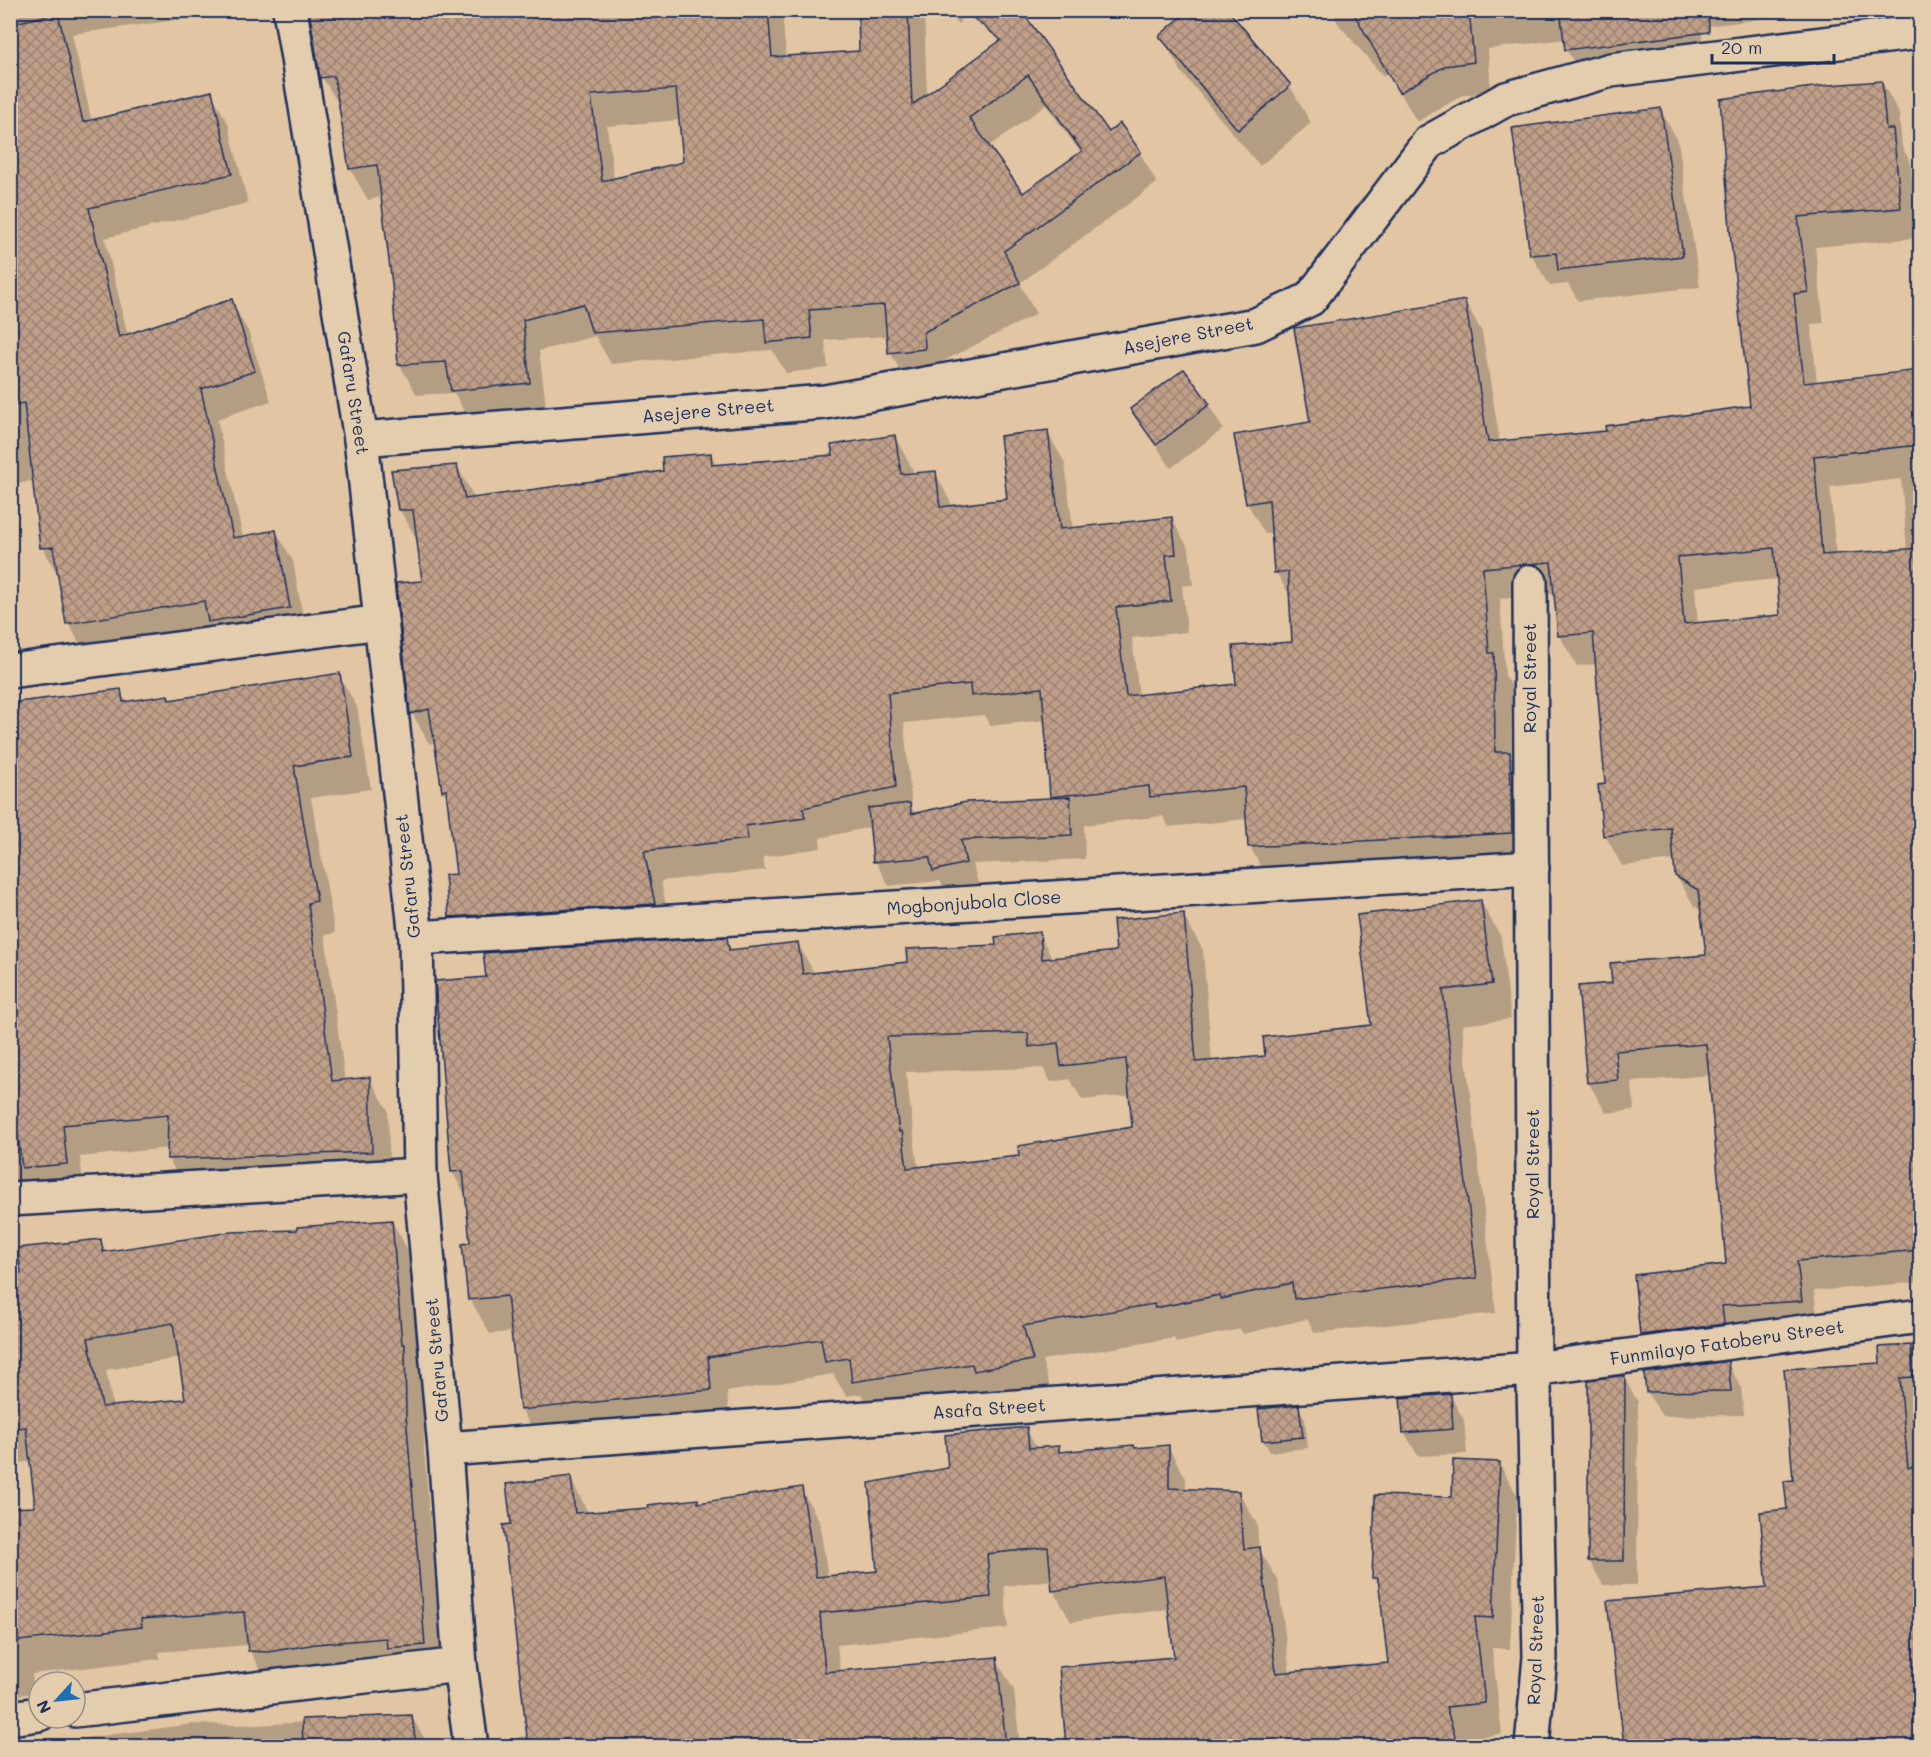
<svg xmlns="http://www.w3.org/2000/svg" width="1931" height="1757" font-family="Mali,sans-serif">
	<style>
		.shadow { fill: #0003; fill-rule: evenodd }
		.building { fill: url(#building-cross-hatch); stroke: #1b2f5e; stroke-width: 1.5; fill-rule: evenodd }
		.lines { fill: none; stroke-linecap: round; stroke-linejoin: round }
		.street-casing { stroke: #1b2f5e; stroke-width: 38 }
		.street { stroke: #e4cdad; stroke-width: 33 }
		.labels { text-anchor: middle; stroke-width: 5; stroke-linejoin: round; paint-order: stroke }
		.street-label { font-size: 18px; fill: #1b2f5e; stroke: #e4cdad }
	</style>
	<defs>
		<pattern id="building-cross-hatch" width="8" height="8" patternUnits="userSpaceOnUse" patternTransform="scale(1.5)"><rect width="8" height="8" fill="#c09f88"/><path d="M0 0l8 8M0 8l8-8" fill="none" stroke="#9b8272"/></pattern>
	</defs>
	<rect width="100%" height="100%" fill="#e2c6a4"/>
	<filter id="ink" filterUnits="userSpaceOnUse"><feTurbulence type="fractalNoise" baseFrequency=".0167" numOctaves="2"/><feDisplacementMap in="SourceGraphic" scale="12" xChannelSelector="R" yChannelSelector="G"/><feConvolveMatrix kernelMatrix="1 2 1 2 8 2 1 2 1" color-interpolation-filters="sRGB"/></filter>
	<g filter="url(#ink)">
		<g class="shadow">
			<path d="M10,10H215V15L72,34L92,122L211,93L228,123L248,203L105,238L128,336L231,301L248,331L271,401L217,419L243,538L276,531L293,561L307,638L85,653L68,623L59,577L42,547L34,480L10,486Z"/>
			<path d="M310,10H782L786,58L861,52L860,16H852L849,10H924L927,95L1020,28L1108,134L1140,153L1157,183L1020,283L1036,314L940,363L942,380L907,383L890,352L888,336L825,340L828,368L786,373L772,350L611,364L595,336L539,351L547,413L470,421L454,393L417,395L399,364L393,284L382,197L368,200L350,169L341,108L322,77ZM1046,105L1081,153L1023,195L988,147ZM681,120L685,163L614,179L607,126Z"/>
			<path d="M941,10H964L959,24Z"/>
			<path d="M1226,10L1290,86L1311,123L1260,166L1182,73L1161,36Z"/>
			<path d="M1331,10H1776L1777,17L1701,27L1706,64L1584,79L1566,49L1565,39L1488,49L1491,92L1463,95L1417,122L1388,72L1383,76L1339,25Z"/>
			<path d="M1882,82L1899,113L1902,147L1910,161L1918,238L1815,247L1824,323L1811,324L1817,383L1920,371V893L1882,896L1887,960L1920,958V1154L1913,1155L1916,1192H1920V1282L1814,1291L1819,1331L1659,1366L1642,1335L1636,1276L1728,1266L1711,1075L1632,1082L1634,1110L1606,1113L1588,1082L1614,985L1707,957L1702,911L1694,906L1676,875L1675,860L1622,866L1605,835L1607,785L1597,664L1577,666L1559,635L1556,593L1500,599L1505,675L1511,685V757L1527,784L1529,863L1267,877L1250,847L1248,819L1169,827L1163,816L1084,825L1085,859L973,864L979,887L948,895L940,881L889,886L875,861L871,827L820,838L821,848L763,857L765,870L661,881L672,935L468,947L450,917L458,876L449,800L443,790L436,742L429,744L412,713L424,582L417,540L400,510L457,466L475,499L664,472L711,455L717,466L834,456L895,437L912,468L913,474L935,472L953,507L1008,501L1047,432L1065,463L1073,529L1172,519L1189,549L1193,585L1182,586L1187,632L1132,638L1139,696L1237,685L1294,644L1291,598L1276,572L1273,533L1265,534L1247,503L1312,423L1465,301L1482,332L1500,442L1607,433L1752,408L1733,241ZM1901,479L1907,550L1836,556L1830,487ZM1778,579L1781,616L1698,624L1695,587ZM984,715L990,726L1046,720L1053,799L915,815L912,809L904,723Z"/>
			<path d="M1660,109L1678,141L1700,287L1578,301L1568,284L1550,286L1531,255Z"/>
			<path d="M1209,405L1223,429L1171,468L1132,410Z"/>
			<path d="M339,675L357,707L371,789L311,798L335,933L325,935L345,1081L370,1079L388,1110L390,1183L187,1190L168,1158L169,1148L80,1157L84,1190L10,1195V697L17,704L120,690L127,703L167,696L170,702Z"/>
			<path d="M1481,902L1501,937L1511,1019L1462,1025L1496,1313L1315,1333L1307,1319L1243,1334L1240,1329L1176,1343L1174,1338L1042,1360L1052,1394L874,1416L861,1394L846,1396L833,1374L727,1392L730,1424L541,1444L521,1409L512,1332L490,1334L470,1299L472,1244L467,1198L452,1172L437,983L487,979L726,939L733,951L798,944L815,974L908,963L998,947L1039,934L1053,959L1118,953L1183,915L1203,950L1212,1062L1267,1057L1373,1026ZM1043,1068L1051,1082L1070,1079L1082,1100L1131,1095L1134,1128L1021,1157L921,1168L917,1161L906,1072Z"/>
			<path d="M392,1221L410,1254L420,1373L423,1378L424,1449L443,1678L268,1684L250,1651L249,1645L159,1652L160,1659L32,1674L34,1693L10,1696V1509H36L31,1461L10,1465V1351L100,1240L107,1252ZM180,1358L187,1400L113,1407L106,1370Z"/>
			<path d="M1910,1346L1920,1365V1406H1916L1920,1459V1746H1625L1609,1602L1769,1589L1795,1482L1882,1365Z"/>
			<path d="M1727,1363L1741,1387L1744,1415L1662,1416L1647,1392Z"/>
			<path d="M1624,1378L1638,1402L1637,1585H1603L1589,1561Z"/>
			<path d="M1450,1395L1464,1420L1467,1454L1418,1456L1404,1432Z"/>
			<path d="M1298,1407L1305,1419L1308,1448L1270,1452L1263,1440Z"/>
			<path d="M1026,1429L1037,1449L1058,1447L1062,1454L1168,1447L1186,1478V1490L1239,1492L1257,1524L1259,1549L1278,1580L1290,1673L1390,1665L1381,1589L1374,1578L1453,1499L1499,1463L1517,1495L1510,1649L1492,1648L1502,1734L1463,1739L1466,1746H1068L1061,1668L1176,1658L1169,1609L1071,1622L1053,1590L1052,1580L1004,1586L1008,1628L837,1645L840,1672L996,1659L1014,1690L1020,1746H519L518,1737L528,1736L512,1526L570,1478L589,1514L650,1509L697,1501L699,1504L801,1489L819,1520L828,1577L879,1572L950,1470Z"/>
			<path d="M411,1716L429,1746H22L193,1724L255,1725Z"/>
		</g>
		<g class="building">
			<path d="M309,10H768L772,57L859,51L858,10H908L912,105L1001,40L963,10H1021L1109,132L1120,123L1141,152L1004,251L1020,283L924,332L925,349L888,353L884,305L809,310L812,338L766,343L764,319L592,333L583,304L523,320L530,383L451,391L446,362L398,365L392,284L377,165L349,169L334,76L320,78ZM1028,75L1082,151L1023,193L969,118ZM676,89L683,162L602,181L591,95Z"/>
			<path d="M1189,10H1228L1291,85L1238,130L1159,36Z"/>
			<path d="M1352,10H1469L1474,62L1445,66L1399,93Z"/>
			<path d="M1560,10H1708L1709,32L1565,50Z"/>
			<path d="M58,13L83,122L212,91L232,174L89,208L119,337L232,299L255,371L201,389L233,538L276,530L290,608L208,622L204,601L66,624L53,547L40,548L24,403L10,405V24Z"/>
			<path d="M1882,81L1886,129H1893L1901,208L1798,217L1808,292L1794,294L1804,383L1920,370V445L1814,456L1822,555L1920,548V1250L1797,1261L1802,1301L1722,1306L1724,1324L1640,1335L1634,1275L1726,1264L1706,1044L1615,1051L1618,1080L1587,1083L1578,986L1612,983L1610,963L1706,955L1698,890L1675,876L1671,828L1603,836L1598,785L1605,784L1593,633L1558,636L1551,562L1483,568L1489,653H1494L1495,752H1510L1512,833L1248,847L1244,787L1150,797L1149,786L1050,797L1042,688L971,696L970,684L888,693L896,787L803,808L805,818L746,826L748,839L644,851L655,904L449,917L445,875L456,874L446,790L442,791L429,709L410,714L396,583L422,581L413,510H398L391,470L457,465L465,499L663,471L662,457L711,453L712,465L833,455L831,445L895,435L901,474L936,471L940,507L1007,499L1000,436L1048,430L1060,529L1172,517L1176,554L1166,555L1171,601L1116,607L1126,696L1236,684L1233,646L1292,642L1288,572L1274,573L1269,500L1246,504L1234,435L1310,422L1294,328L1465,300L1488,442L1606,431L1605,426L1750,406L1731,242L1720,99L1829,85ZM1774,548L1780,615L1684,624L1678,557Z"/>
			<path d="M1661,108L1683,256L1558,270L1556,253L1530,255L1512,128Z"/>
			<path d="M1184,369L1210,404L1156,445L1130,409Z"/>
			<path d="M340,673L353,757L294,766L317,901L308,903L332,1081L370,1077L372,1152L167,1159L168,1115L63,1125L67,1164L22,1168L10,1067V703L121,689L123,702L168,695L169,700Z"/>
			<path d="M1070,797L1072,835L961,840L966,863L933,871L929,857L873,862L868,808L910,803L911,814L966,802Z"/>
			<path d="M1481,900L1492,984L1443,990L1477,1278L1294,1299L1292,1283L1221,1299L1220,1295L1155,1308L1154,1304L1023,1326L1033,1360L974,1371L972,1364L852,1382L849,1358L825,1362L821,1339L708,1357L711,1390L520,1410L507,1296L468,1300L462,1244L470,1243L463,1171L451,1172L435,981L486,977L483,953L727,937L729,950L798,942L803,974L907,962L906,949L996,945L995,937L1040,932L1042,959L1116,951L1113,920L1184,913L1196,1062L1265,1056L1263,1037L1371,1025L1357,915ZM1028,1033L1029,1047L1058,1043L1061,1066L1126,1059L1132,1127L1018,1146L1019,1156L907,1168L902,1131L899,1132L887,1037Z"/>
			<path d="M392,1220L402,1344H405L406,1415L425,1645L387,1648L386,1638L316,1644L268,1652L248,1651L244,1612L141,1619L142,1627L10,1642V1508L34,1507V1498L26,1427L10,1429V1274L21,1273L18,1248L101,1239L103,1252L231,1232L297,1230V1227ZM173,1323L185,1399L102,1407L88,1338Z"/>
			<path d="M1911,1345L1913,1377L1900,1378L1908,1468L1920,1466V1746H1624L1607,1601L1767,1587L1760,1512L1787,1509L1784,1481L1793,1480L1784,1369L1880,1363L1879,1347Z"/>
			<path d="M1728,1361L1731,1391L1646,1392L1644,1373Z"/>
			<path d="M1619,1376H1625L1624,1561H1588V1380Z"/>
			<path d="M1451,1394L1453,1429L1403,1433L1400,1398Z"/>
			<path d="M1299,1405L1303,1437L1262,1441L1258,1409Z"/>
			<path d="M1027,1427L1029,1448L1059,1446V1452L1134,1445L1135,1448L1169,1445V1488L1239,1491L1244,1549L1260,1547L1276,1673L1388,1663L1378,1578H1372L1375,1495L1452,1497L1453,1460L1500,1462L1493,1618L1475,1617L1485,1703L1446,1707L1458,1746H1066L1059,1667L1174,1657L1164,1576L1052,1591L1048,1547L987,1554L991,1597L820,1613L825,1672L997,1657L1006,1746H528L503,1525L511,1524L506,1484L571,1476L575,1513L649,1508L648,1505L698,1499V1503L802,1487L816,1577L877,1571L869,1483L948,1468L945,1435Z"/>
			<path d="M412,1715L416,1746H303L302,1719Z"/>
		</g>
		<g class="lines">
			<defs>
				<g id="street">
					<path d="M290,10L361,439L416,938L420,1175L445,1449L460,1665L471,1746"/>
					<path d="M361,439L825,402L1256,325L1310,299L1429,142L1506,99L1611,70L1920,32"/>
					<path d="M1530,582L1534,1385L1540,1657L1532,1746"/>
					<path d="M10,671L381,622"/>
					<path d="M416,938L1532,868"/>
					<path d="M10,1199L420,1175"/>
					<path d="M445,1449L1534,1369L1920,1316"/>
					<path d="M75,1710L460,1665"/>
					<path d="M10,1718L39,1714"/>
				</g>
			</defs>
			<use href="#street" class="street-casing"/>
			<use href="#street" class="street"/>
		</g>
	</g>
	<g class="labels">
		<g class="street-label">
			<text transform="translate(1188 336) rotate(-11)" y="6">Asejere Street</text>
			<text transform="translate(353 393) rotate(81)" y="6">Gafaru Street</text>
			<text transform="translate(708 411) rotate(-5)" y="6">Asejere Street</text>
			<text transform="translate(1530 678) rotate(-90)" y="6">Royal Street</text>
			<text transform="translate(408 876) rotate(-96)" y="6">Gafaru Street</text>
			<text transform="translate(974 903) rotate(-4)" y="6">Mogbonjubola Close</text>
			<text transform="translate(1533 1164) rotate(-90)" y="6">Royal Street</text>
			<text transform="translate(1727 1343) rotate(-8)" y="6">Funmilayo Fatoberu Street</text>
			<text transform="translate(437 1360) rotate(-95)" y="6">Gafaru Street</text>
			<text transform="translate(989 1409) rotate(-4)" y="6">Asafa Street</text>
			<text transform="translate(1536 1650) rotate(-88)" y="6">Royal Street</text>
		</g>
	</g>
	<rect width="1931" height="1757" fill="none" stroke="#e4cdad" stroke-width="36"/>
	<rect x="18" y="18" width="1895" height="1721" fill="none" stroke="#1b2f5e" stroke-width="2" filter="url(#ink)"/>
	<g transform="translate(57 1700) rotate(243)"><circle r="28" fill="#e4cdad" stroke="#948e8d" stroke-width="1.5"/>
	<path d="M0-4.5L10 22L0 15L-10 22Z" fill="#1f6fb2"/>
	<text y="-9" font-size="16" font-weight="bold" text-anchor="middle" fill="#1b2f5e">N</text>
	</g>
	<path d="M1712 54v9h122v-9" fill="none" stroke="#1b2f5e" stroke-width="3"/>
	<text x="1721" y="54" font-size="18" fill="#1b2f5e" stroke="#e4cdad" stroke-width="4.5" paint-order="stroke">20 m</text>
</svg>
